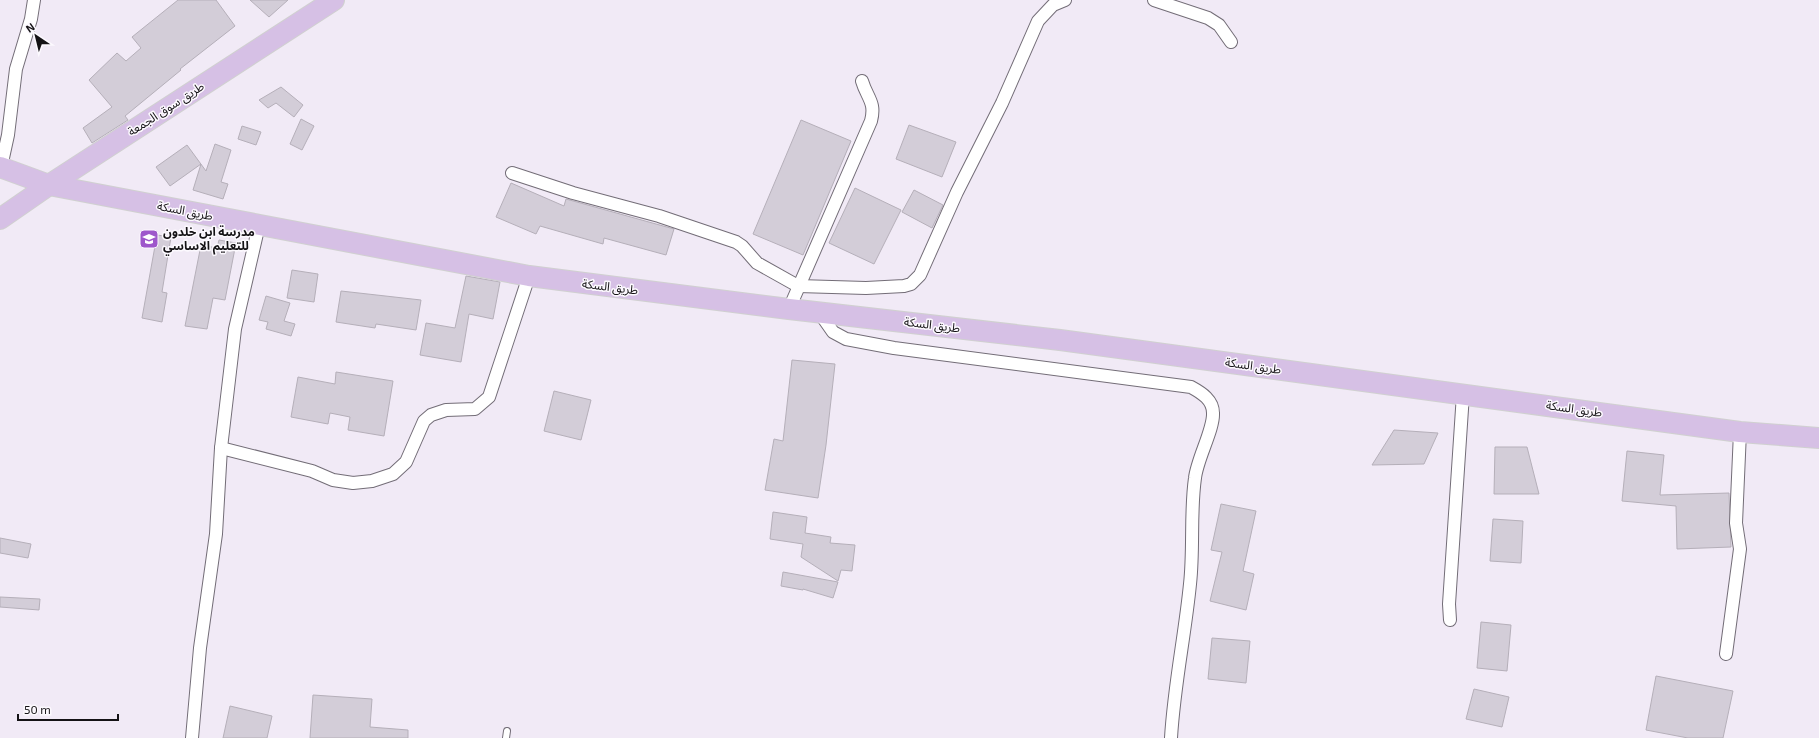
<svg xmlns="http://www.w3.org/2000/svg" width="1819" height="738" font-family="'Exo 2','Noto Sans Arabic',sans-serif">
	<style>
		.building { fill: #d3cdd8; stroke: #b5afb9 }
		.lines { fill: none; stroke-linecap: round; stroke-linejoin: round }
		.service-casing { stroke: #736d77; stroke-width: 8 }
		.minor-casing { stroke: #736d77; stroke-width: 14 }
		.primary-casing { stroke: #d0d0d0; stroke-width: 22 }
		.service { stroke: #fff; stroke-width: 6 }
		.minor { stroke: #fff; stroke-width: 12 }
		.primary { stroke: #d6c0e5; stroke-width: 20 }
		.labels { text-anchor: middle; stroke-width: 3; stroke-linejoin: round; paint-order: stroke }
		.street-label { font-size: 12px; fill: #141215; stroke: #fcf9fe }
		.poi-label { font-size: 12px; font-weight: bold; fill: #141215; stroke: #fcf9fe; text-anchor: start }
	</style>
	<rect width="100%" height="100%" fill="#f1eaf6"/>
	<g class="building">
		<path d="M178,0H216L235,26L180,69L181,70L125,116L128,120L92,143L83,128L112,107L89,80L117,53L126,61L141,48L132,37Z"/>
		<path d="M250,0H288L269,17Z"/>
		<path d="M281,87L303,105L294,117L276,103L268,108L259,100Z"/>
		<path d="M301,119L314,126L302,150L290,144Z"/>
		<path d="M801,120L851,141L803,255L753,234Z"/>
		<path d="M909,125L956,142L942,177L896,159Z"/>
		<path d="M242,126L261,132L256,145L238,139Z"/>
		<path d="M215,144L231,150L221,182L228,184L223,199L193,190L201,164L170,186L156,167L187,145L206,171Z"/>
		<path d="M511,183L564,206L566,199L674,229L666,255L604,238L603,244L540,226L536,234L496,217Z"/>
		<path d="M855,188L901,210L874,264L829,243Z"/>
		<path d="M914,190L943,205L932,228L902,212Z"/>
		<path d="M157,235L171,237L162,292L167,293L162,322L142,318Z"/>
		<path d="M219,240L236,243L225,300L213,298L207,329L185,326L201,245L217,248Z"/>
		<path d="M292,270L318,274L314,302L287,298Z"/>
		<path d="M466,276L500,282L493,319L469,314L461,362L420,355L426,323L455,328Z"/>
		<path d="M341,291L421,300L416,330L376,324L375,328L336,322Z"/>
		<path d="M266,296L290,303L284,321L295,324L291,336L266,329L268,322L259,320Z"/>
		<path d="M792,360L835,364L826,445L818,498L765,490L774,439L783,441Z"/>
		<path d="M336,372L393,381L384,436L348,430L350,417L330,413L328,424L291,417L298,377L335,384Z"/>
		<path d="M554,391L591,400L581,440L544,431Z"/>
		<path d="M1394,430L1438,433L1424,464L1372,465Z"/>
		<path d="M1495,447H1527L1539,494H1494Z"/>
		<path d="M1627,451L1664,455L1660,495L1729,493L1731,547L1677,549L1676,506L1622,501Z"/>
		<path d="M1221,504L1256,511L1243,571L1254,574L1246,610L1210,601L1222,552L1211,550Z"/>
		<path d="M773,512L807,517L805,533L831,537L830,543L855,545L852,571L841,570L838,581L801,557L803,544L770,539Z"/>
		<path d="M1493,519L1523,521L1521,563L1490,561Z"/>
		<path d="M0,538L31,544L28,558L0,553Z"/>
		<path d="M783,572L838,582L833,598L803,589V590L781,586Z"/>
		<path d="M0,597L40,599L39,610L0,607Z"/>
		<path d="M1481,622L1511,625L1507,671L1477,668Z"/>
		<path d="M1212,638L1250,641L1246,683L1208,679Z"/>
		<path d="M1656,676L1733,691L1723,738H1688L1646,730Z"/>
		<path d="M1474,689L1509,697L1502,727L1466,719Z"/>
		<path d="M313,695L372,699L370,727L408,730V738H310Z"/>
		<path d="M230,706L272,716L267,738H223Z"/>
	</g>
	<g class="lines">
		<defs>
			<path id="service" d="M506,738L507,731"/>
			<g id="minor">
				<path d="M1154,0L1208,18L1219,25L1231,42"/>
				<path d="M1,167L8,135L16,69L31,19L34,0"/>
				<path d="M512,173L573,193L659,216L736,242L742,246L757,263L798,286L866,288L904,286L911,284L920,275L957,192L1002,103L1038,21L1053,5L1065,0"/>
				<path d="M789,309L871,121C876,102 867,98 862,81"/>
				<path d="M819,312L833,332L846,339L894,348L1191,387C1202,393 1213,400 1213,413C1214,429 1197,459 1195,478C1190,513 1194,548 1190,584C1185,635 1174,686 1171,738"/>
				<path d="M221,448L312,471L333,480L353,483L372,481L393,474L406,462L424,421L431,415L446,410L475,409L489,397L529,276"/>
				<path d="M1450,620L1449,604L1463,394"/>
				<path d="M1726,654L1740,549L1736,523L1740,432"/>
				<path d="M192,738L200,648L216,534L221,448L235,329L259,225"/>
			</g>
			<g id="primary">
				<path d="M0,167L49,185L529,276L789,309L1060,340L1740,432L1819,438"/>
				<path d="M0,219L49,185L334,0"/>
			</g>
		</defs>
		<use href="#service" class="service-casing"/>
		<use href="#minor" class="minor-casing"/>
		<use href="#primary" class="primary-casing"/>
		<use href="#service" class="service"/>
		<use href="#minor" class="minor"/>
		<use href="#primary" class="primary"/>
	</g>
	<defs>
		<symbol id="school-square" viewBox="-11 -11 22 22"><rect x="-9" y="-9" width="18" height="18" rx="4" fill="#9e57cb" stroke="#fcf9fe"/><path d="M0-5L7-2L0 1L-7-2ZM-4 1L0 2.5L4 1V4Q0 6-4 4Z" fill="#fff"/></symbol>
	</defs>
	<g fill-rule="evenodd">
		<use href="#school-square" x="138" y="228" width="22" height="22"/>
	</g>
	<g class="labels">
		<g class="street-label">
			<text transform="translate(166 109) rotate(-33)" y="4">طريق سوق الجمعة</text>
			<text transform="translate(185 211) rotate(11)" y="4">طريق السكة</text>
			<text transform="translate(610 287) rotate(7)" y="4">طريق السكة</text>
			<text transform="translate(932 325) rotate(7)" y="4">طريق السكة</text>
			<text transform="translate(1253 366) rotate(8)" y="4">طريق السكة</text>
			<text transform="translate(1574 409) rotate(8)" y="4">طريق السكة</text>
		</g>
		<g class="poi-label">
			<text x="163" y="236">مدرسة ابن خلدون<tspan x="163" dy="14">للتعليم الاساسي</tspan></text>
		</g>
	</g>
	<g transform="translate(36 36) rotate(325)" stroke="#fcf9fe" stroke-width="3" paint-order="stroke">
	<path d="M0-3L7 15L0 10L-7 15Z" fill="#141215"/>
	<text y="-6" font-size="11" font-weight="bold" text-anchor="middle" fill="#141215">N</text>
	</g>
	<path d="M18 714v6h100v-6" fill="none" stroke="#141215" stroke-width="2"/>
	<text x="24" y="714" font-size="12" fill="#141215" stroke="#fcf9fe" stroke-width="3" paint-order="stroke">50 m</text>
</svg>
